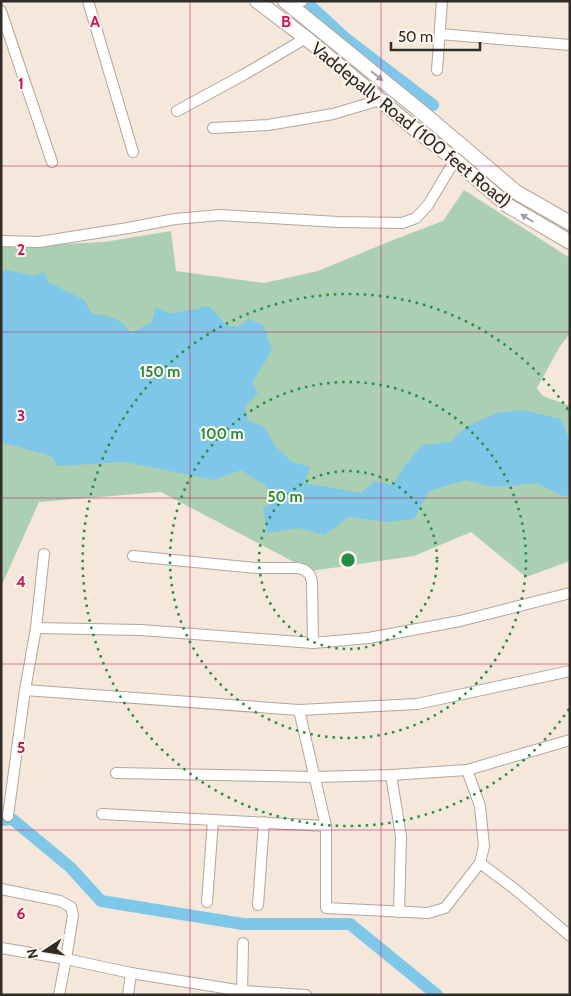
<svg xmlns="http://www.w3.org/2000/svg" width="571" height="996" font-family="Cabin,sans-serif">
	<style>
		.green { fill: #aacfb2 }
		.water { fill: #7fc7e9 }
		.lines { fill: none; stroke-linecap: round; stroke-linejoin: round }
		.canal { stroke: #7fc7e9; stroke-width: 12 }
		.street-casing { stroke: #b3a69a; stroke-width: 12 }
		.secondary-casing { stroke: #b3a69a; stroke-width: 16 }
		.street { stroke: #fff; stroke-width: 10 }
		.secondary { stroke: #fff; stroke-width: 14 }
		.oneway { fill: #a2a09e }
		.grid { fill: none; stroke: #c2185b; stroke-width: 1; stroke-opacity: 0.55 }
		.ring { fill: none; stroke: #248e45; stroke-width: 2.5; stroke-dasharray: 2.5 5 }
		.labels { text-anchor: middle; stroke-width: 4; stroke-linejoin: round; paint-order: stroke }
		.street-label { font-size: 18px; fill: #312c27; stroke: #fef6ee }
		.grid-label { font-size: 16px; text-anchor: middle; font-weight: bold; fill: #c2185b; stroke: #fef6ee; stroke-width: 4; stroke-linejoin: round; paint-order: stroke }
		.centre { fill: #248e45; stroke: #fef6ee; stroke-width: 2.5 }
		.ring-label { font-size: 15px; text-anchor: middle; font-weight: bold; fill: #248e45; stroke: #fef6ee; stroke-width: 4; stroke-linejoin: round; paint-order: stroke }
	</style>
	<rect width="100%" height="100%" fill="#f5e8db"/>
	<path class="green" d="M464,190L570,258V333L559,348L537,388L543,396L570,406V561L526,577L471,532L414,556L311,571L161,492L39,502L1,587V247L104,242L171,231L176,271L264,283L318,271L393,240L443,221Z"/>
	<path class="water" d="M9,270L33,276L44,272L48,282L84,300L92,314C108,315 122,319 131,333L152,322L156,307L171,314L209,306L227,326L238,327L249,319L263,325L272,350L252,383L258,393L245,406L248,421L264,427L276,447L292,462L310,467L304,483L361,493L374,481L393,485L403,468L422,445L450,442L469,425L497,413L522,410L561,419L570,442V494L564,497L537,483L493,487L465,480L429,491L414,519L387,522L349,517L324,535L299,528L267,533L263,508L275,501L266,486L241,470L214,480L125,462L58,466L51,456L1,442V272Z"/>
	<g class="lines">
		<g class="canal">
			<path d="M305,1L345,38L433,105"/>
			<path d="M1,820L12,819L70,867L101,901L243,924H350L437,995"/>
		</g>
		<defs>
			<g id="street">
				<path d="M88,1L133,152"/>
				<path d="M290,6L302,1"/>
				<path d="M1,11L52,162"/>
				<path d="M440,34L570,45"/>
				<path d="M437,70L442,1"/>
				<path d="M177,111L245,74L306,38"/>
				<path d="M213,128L268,125L333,114L380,100"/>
				<path d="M1,241L39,242L128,228L175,219L220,215L338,222L402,223L416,218L428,205L455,160"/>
				<path d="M44,554L36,628L141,630L313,643L369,638L460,621L570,593"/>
				<path d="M133,556L257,568H298L305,570L310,575L312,582L313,643"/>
				<path d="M25,690L36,628"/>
				<path d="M116,773L314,777L391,775L467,770L570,740"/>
				<path d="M391,775L401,836L399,912"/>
				<path d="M102,814L326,826L299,710"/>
				<path d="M8,816L25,690L299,710L417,704L570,671"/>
				<path d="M326,826V908L428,913L445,908L480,863L484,846L480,806L467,770"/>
				<path d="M480,863L516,890L570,936"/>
				<path d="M1,889L60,901L71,907L73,915L66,959L1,948"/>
				<path d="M207,902L213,820"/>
				<path d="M258,905L264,822"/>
				<path d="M59,995L66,959L131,973L243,991L306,995"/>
				<path d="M128,995L131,973"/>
				<path d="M242,995L243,943"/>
			</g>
			<g id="secondary">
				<path d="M257,1L306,38L416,130L455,160L507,205L570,242"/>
				<path d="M285,1L424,114L516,192L570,223"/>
			</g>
		</defs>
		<use href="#street" class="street-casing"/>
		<use href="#secondary" class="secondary-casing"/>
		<use href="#street" class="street"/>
		<use href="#secondary" class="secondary"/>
	</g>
	<defs><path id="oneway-solid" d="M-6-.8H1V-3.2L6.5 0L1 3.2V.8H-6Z" transform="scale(1.25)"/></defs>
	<g class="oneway">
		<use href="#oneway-solid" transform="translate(377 76) rotate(39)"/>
		<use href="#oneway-solid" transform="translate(527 218) rotate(-148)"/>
	</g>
	<path class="grid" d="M190,1V995M381,1V995M1,166H570M1,332H570M1,498H570M1,664H570M1,830H570"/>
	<g class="ring">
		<circle cx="348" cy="560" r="89"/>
		<circle cx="348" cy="560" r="178"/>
		<path d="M569 709A266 266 0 1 1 569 411"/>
	</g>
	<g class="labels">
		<g class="street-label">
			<text transform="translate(411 125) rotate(39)" y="6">Vaddepally Road (100 feet Road)</text>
		</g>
	</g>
	<g class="grid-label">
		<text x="95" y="27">A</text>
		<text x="286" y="27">B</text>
		<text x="21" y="89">1</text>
		<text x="21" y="255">2</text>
		<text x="21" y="421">3</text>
		<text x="21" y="587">4</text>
		<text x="21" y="753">5</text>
		<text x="21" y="919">6</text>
	</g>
	<circle cx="348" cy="560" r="8" class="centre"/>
	<g class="ring-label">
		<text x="160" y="377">150 m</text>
		<text x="222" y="439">100 m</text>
		<text x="285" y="502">50 m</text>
	</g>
	<rect width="571" height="996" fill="none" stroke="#312c27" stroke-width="5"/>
	<g transform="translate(45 951) rotate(258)" stroke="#fef6ee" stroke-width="4" paint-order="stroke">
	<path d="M0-4L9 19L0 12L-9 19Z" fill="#312c27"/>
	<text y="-8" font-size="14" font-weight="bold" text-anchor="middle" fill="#312c27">N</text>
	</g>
	<path d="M391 42v8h89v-8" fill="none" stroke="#312c27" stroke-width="2.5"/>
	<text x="398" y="42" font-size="15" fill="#312c27" stroke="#fef6ee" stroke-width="4" paint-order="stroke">50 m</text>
</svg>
